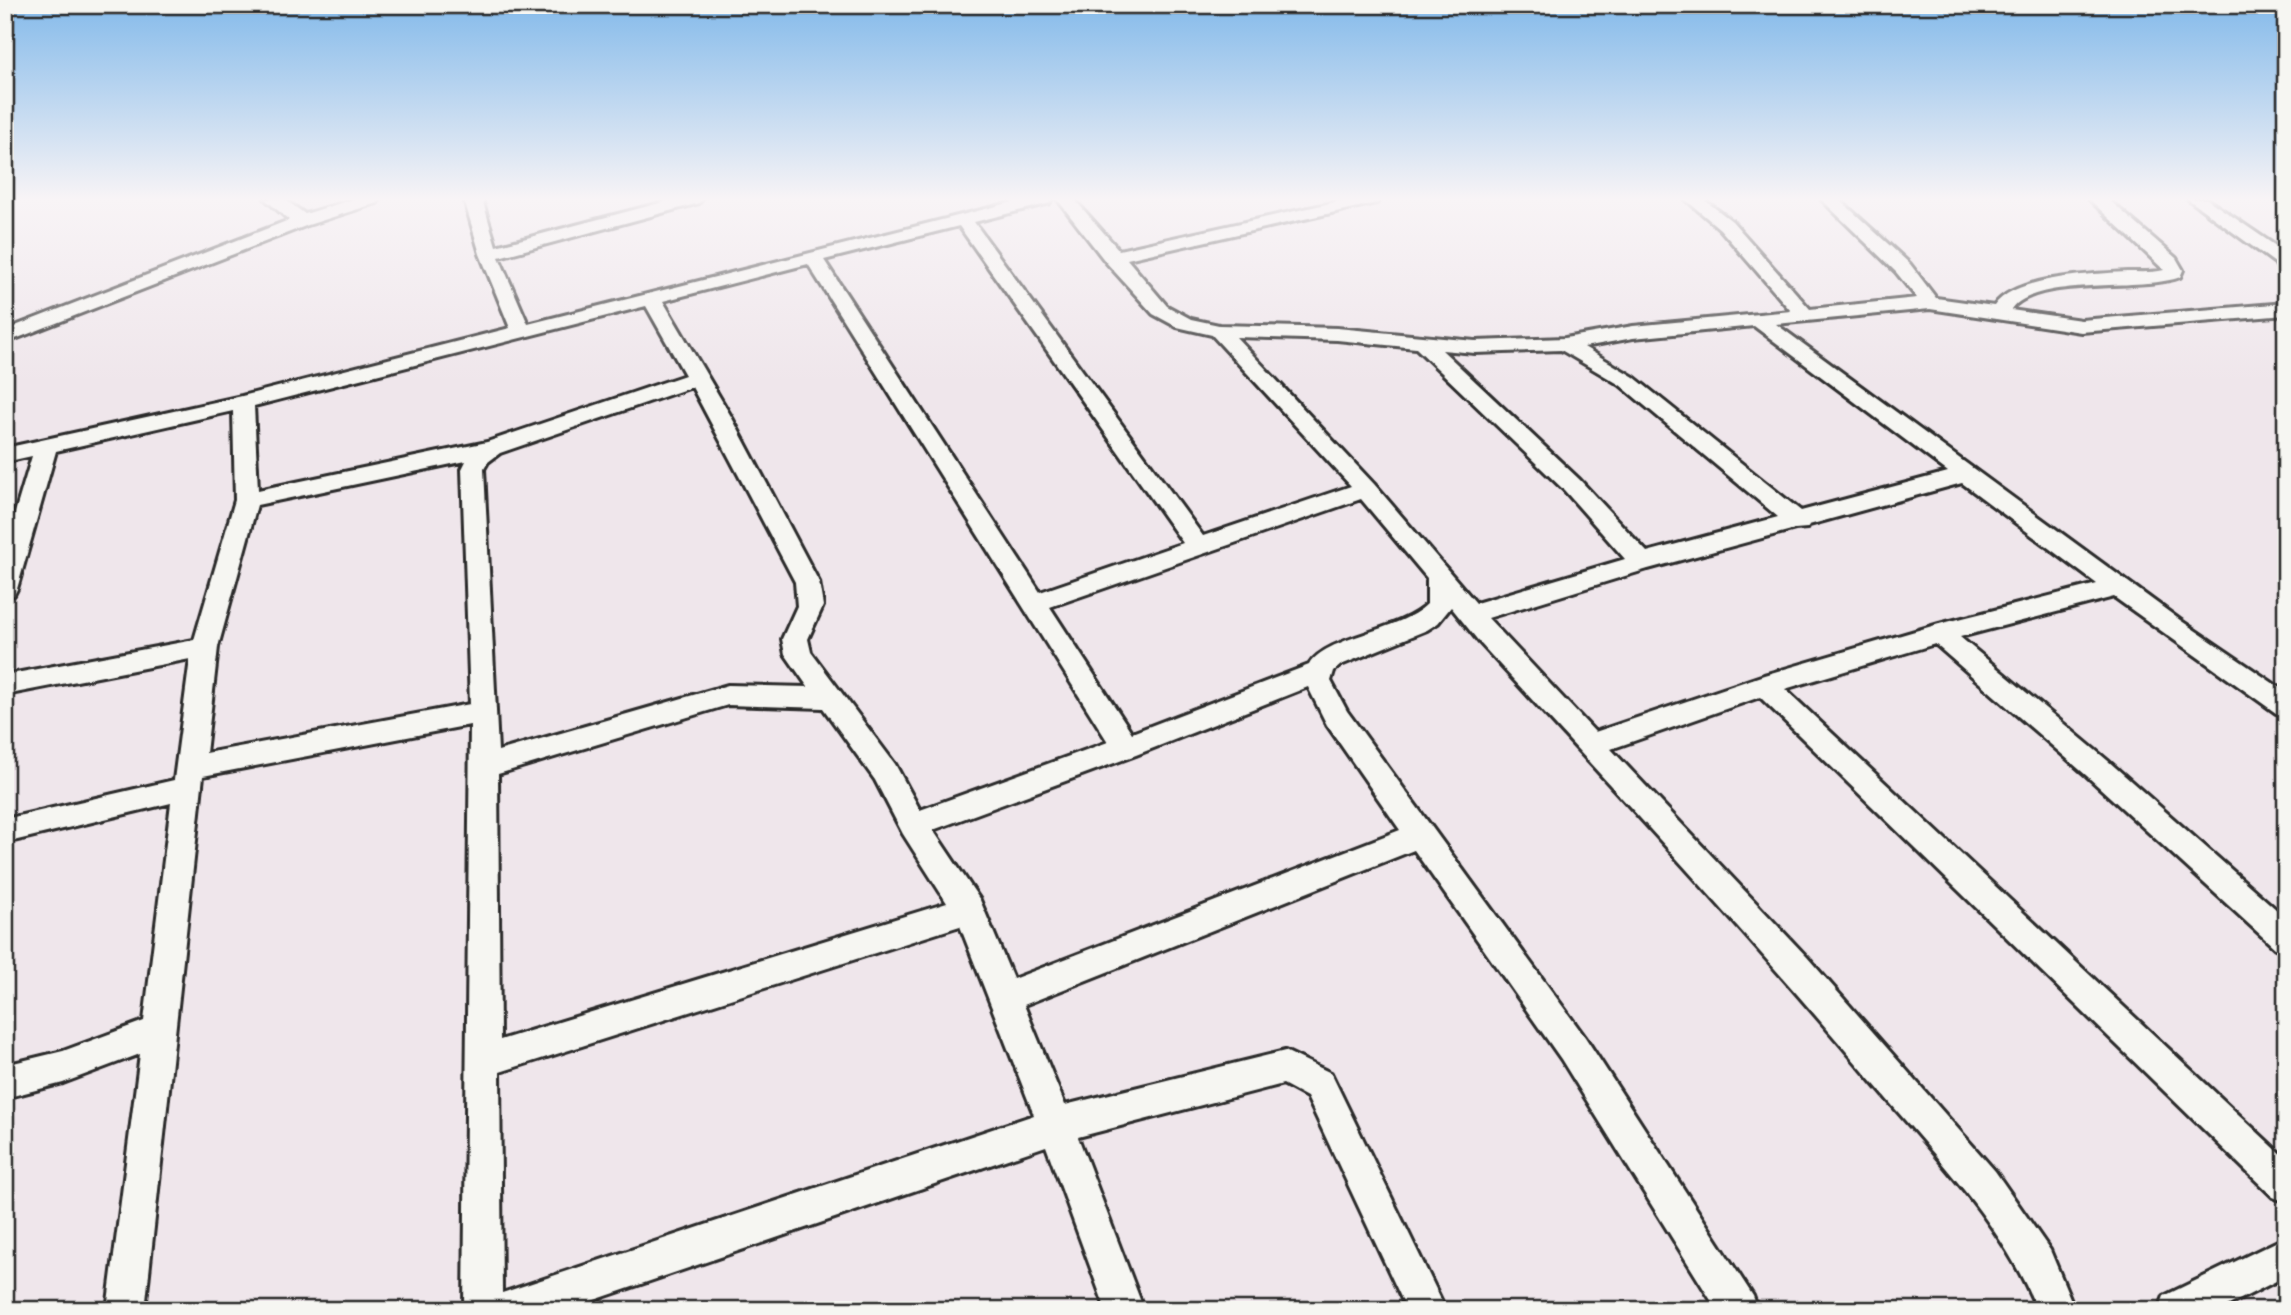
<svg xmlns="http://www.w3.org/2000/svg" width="2291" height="1315" font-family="Kalam,sans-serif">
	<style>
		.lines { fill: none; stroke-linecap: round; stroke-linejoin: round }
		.minor-casing { stroke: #2b2b2b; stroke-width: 6 }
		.minor { fill: #f6f6f2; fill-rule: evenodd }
	</style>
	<rect width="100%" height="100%" fill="#efe6eb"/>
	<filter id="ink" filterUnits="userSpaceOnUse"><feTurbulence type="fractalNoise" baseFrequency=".0143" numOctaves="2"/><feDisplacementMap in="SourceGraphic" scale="14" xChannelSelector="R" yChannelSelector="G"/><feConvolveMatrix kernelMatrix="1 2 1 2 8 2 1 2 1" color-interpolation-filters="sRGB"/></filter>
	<g filter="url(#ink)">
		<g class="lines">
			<defs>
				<g id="minor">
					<path d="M265,199H284L305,214L354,199H380L377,203L308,225L5,343V330L289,220Z"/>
					<path d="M464,199H482L496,246L675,199H702L699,203L499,257L528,324L1025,199H1052L1050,203L974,222L1203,536L1351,486L1212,335L1177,327L1153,314L1105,261L1057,199H1074L1119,250L1349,199H1379L1377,203L1371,204L1127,259L1167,306L1191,319L1219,325L1337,328L1475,341L1565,338L1633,326L1791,311L1720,229L1685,199H1703L1732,221L1810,309L1917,298L1896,272L1821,199H1839L1910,264L1936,298L1994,306C2014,276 2093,274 2127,272C2139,272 2153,273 2164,270L2089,199H2108L2176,258L2183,270L2180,277C2142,292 2034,275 2011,310L2081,320L2286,303V315L2081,332L1930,309L1776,324L2180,620L2286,692V716L2276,713L2114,597L1960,637L2107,760L2286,918V952L2275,948L2087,776L1935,644L1785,689L2286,1159V1202L2273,1197L1760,697L1611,749L1807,957L1995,1171L2050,1250L2075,1310H2037C2003,1224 1933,1154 1874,1084C1747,933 1613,788 1480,643L1451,607L1438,623L1427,630L1341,665L1334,671L1331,681L1347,711L1585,1037L1753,1296L1758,1310H1717L1561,1059L1414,850L1024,1005L1065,1105L1285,1051L1331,1073L1446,1310H1407L1307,1097L1283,1084L1078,1137L1144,1310H1106L1046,1146L565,1310H464L470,725L203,776L145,1310H107L140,1054L63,1083L5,1098V1065L63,1051L144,1021L171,803L5,843V819L174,780L190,659L5,695V675L194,640L235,500L233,411L56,451L17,589L14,595L5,598V546L32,456L5,462V448L242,396L510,328L480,254ZM959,226L1183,543L1040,592L824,260ZM808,264L1108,742L920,810L895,764L811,652L808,639L823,606L819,582L732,418L663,301ZM646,306L685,375L487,442L258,490L254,406ZM1754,326L1948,472L1801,511L1634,377L1584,347L1633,338ZM1236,337L1337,340L1416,348L1564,490L1625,559L1476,603L1374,484ZM1442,350L1475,353L1561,350L1620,385L1778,517L1647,552L1580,480ZM692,387L795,582L797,606L782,639L785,654L808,687L728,685L498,751L484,469L488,462L500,453ZM466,461L462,469L470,704L206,753L218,647L257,505ZM1962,483L2097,584L1939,624L1764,675L1595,732L1488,618L1648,569L1795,529L1807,528L1809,525ZM1361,499L1427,578V604C1399,632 1326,636 1309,665L1132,733L1050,607ZM1308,687L1327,725L1400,830L1013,979L980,900L933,830L1136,755ZM728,705L823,708L875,780L903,834L947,903L500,1040L498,774ZM960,926L1034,1115L502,1293L500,1072Z"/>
					<path d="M2188,199H2207L2286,253V272L2279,270L2275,263Z"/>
					<path d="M2286,1237V1276L2219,1310H2159L2164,1296Z"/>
				</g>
			</defs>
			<use href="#minor" class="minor-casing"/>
			<use href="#minor" class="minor"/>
		</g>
	</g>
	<linearGradient id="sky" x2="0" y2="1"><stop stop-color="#84baea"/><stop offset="0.52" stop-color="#f8f4f6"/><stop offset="1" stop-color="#f8f4f6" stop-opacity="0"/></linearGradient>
	<rect width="2291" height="383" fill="url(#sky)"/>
	<rect width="2291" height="1315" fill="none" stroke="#f6f6f2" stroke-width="28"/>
	<rect x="14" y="14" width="2263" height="1287" fill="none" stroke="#2b2b2b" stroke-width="2.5" filter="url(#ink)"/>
</svg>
